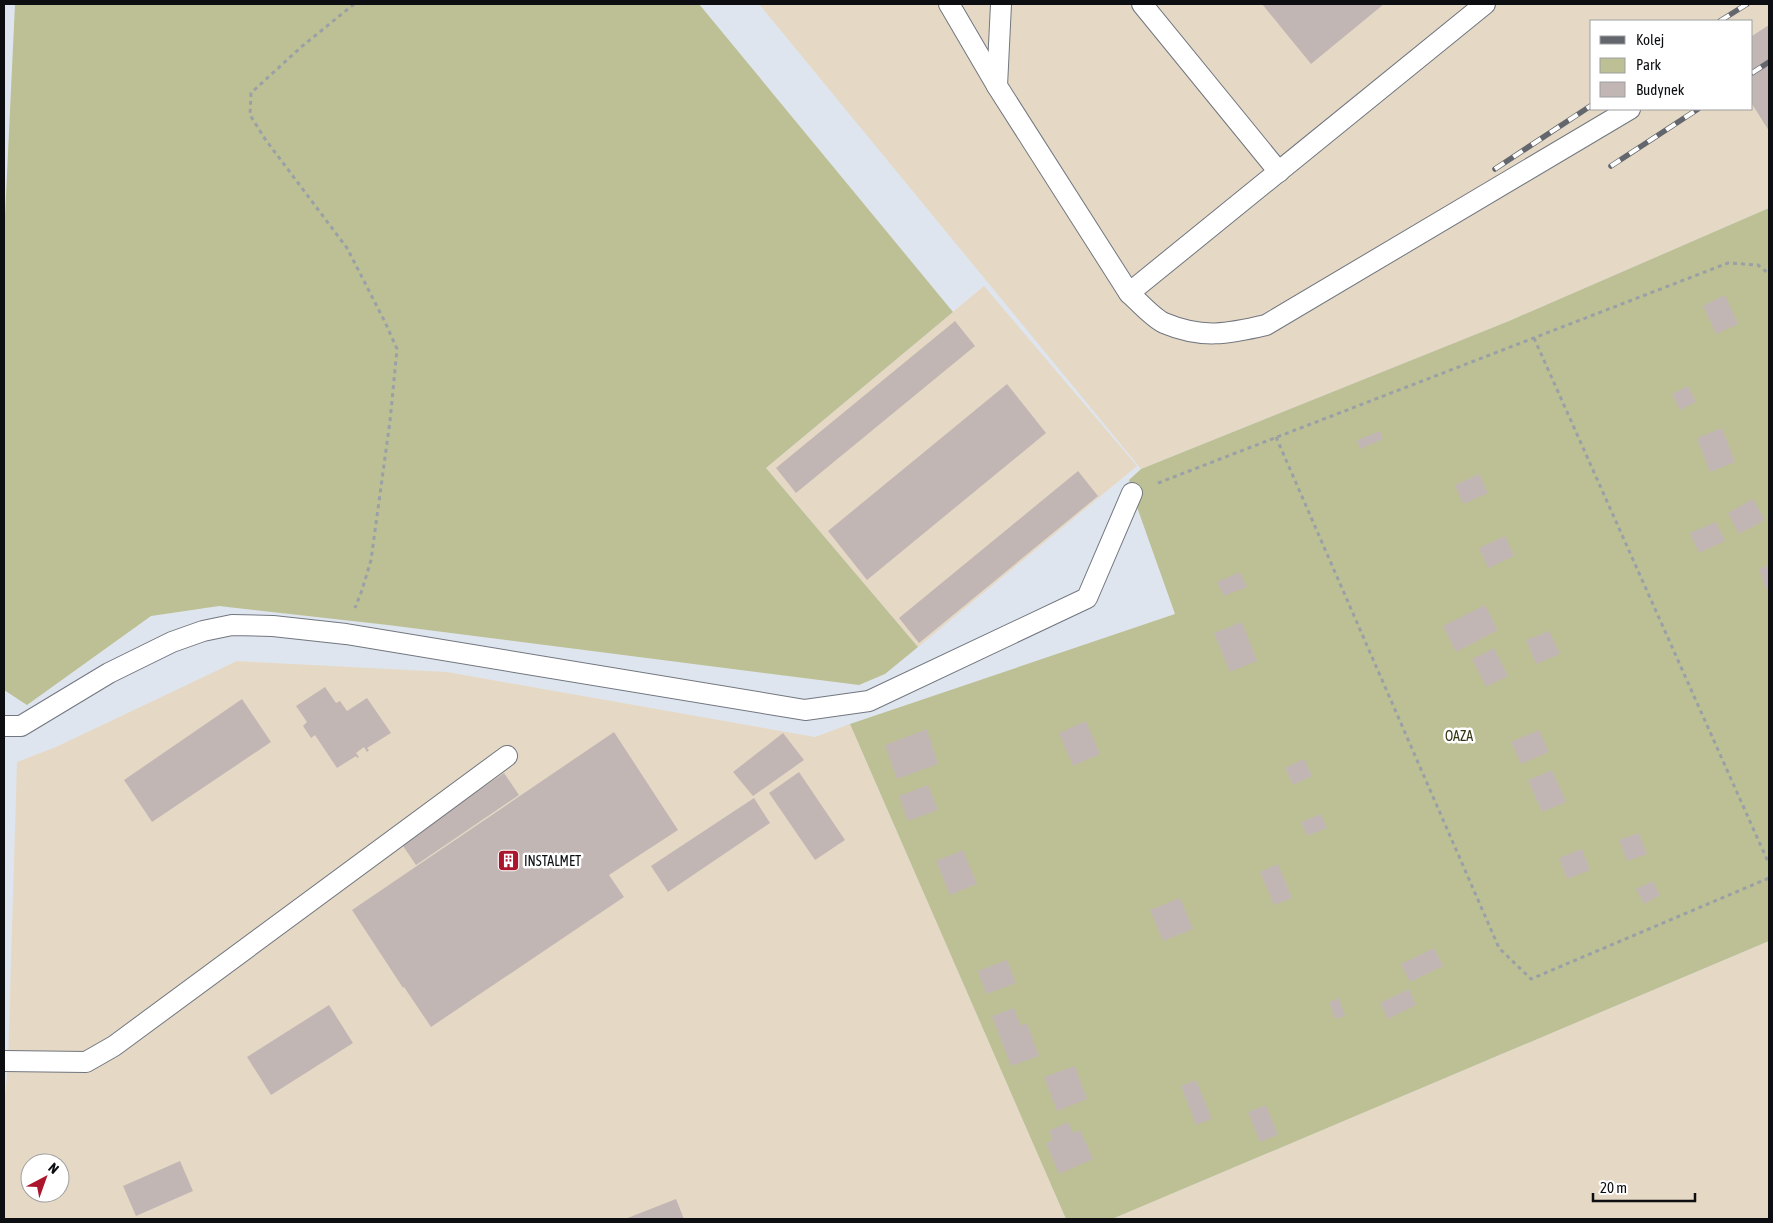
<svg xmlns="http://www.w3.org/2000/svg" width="1773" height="1223" font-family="'Asap Condensed',sans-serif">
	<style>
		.industrial { fill: #e5d9c5; fill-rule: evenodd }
		.green { fill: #bcc094 }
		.building { fill: #c2b6b5 }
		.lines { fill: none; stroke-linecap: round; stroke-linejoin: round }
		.lane-casing { stroke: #71767f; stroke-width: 22 }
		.path { stroke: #9ba0a7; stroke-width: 3; stroke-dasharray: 4 4; stroke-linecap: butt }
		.lane { stroke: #fff; stroke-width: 20 }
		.rail-casing { stroke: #63676d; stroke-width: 5.5 }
		.rail { stroke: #fff; stroke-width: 4; stroke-dasharray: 11; stroke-linecap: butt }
		.labels { text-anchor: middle; stroke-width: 5; stroke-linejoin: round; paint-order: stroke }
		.park-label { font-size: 14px; fill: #343615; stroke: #fff }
		.poi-label { font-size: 14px; fill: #0c0e11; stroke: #fff; text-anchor: start }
	</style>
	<rect width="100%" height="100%" fill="#dfe5ee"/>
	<g class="industrial">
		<path d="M759,4H1769V208L1509,321L1141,469ZM1592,21H1752V109H1592Z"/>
		<path d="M984,286L1137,466L918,647L766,468Z"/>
		<path d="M237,661L447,672L815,737L850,724L1066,1219H4V1111L8,1062L17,762L56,747ZM30,1163H60V1193H30Z"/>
		<path d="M1769,941V1219H1112Z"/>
	</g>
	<g class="green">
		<path d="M15,4H699L953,312L766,468L918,647L885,674L859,685L388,625L219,606L151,616L27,705L4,690V238Z"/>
		<path d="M1769,208V941L1112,1219H1066L850,724L1175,614L1132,493L1129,480L1141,469L1509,321Z"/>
	</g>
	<g class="building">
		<path d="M1262,4H1384L1311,64Z"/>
		<path d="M1769,25V131L1752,104V36Z"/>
		<path d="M1725,295L1738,324L1716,334L1703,306Z"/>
		<path d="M955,321L975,346L796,493L776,468Z"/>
		<path d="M1007,384L1046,433L867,580L828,531Z"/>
		<path d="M1688,386L1696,402L1680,410L1672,394Z"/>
		<path d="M1722,428L1735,462L1710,472L1697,438Z"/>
		<path d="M1380,431L1383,439L1360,449L1357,440Z"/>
		<path d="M1078,471L1098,496L919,643L899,618Z"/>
		<path d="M1479,474L1488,493L1463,504L1455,485Z"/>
		<path d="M1753,499L1765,520L1739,534L1728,513Z"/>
		<path d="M1716,522L1725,541L1699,553L1690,533Z"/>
		<path d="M1505,536L1514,556L1488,568L1479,548Z"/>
		<path d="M1769,565V588L1766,589L1759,569Z"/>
		<path d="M1240,572L1247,587L1224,596L1217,582Z"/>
		<path d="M1485,605L1498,630L1456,652L1443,626Z"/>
		<path d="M1242,622L1257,661L1230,672L1214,633Z"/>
		<path d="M1549,631L1560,654L1536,664L1526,640Z"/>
		<path d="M1494,648L1508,676L1486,687L1472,659Z"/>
		<path d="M325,687L336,703L340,701L347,711L367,698L391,733L367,748L369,750L367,752L364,747L356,753L359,757L357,758L356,756L337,768L315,735L311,738L303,726L307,722L296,706Z"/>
		<path d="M242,699L271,742L152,822L124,780Z"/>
		<path d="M1086,721L1100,754L1073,766L1059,733Z"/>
		<path d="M927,729L938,764L897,779L885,745Z"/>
		<path d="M1539,730L1549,752L1521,764L1511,742Z"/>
		<path d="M614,732L678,830L609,875L624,897L431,1027L404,987L403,988L352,910Z"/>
		<path d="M783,733L804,760L753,796L733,772Z"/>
		<path d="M1304,759L1312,776L1293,785L1285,768Z"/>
		<path d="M1552,770L1566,802L1542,812L1528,780Z"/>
		<path d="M799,772L845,840L815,860L769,793Z"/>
		<path d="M504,773L519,795L416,865L401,843Z"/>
		<path d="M928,785L938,810L908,821L899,796Z"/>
		<path d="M754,798L770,823L668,892L651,866Z"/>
		<path d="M1321,814L1327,828L1307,836L1301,822Z"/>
		<path d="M1639,833L1647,854L1627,861L1619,840Z"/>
		<path d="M1582,849L1590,870L1567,879L1559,858Z"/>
		<path d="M963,850L977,884L950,895L936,861Z"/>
		<path d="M1278,864L1292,898L1274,905L1260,872Z"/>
		<path d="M1653,881L1660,895L1644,904L1636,889Z"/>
		<path d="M1180,898L1193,929L1163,941L1150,910Z"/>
		<path d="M1434,948L1443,966L1410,982L1401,964Z"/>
		<path d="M1007,960L1016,983L986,994L978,971Z"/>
		<path d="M1409,989L1416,1005L1388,1019L1380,1003Z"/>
		<path d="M1339,998L1345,1016L1335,1019L1329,1002Z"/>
		<path d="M329,1005L353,1043L271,1095L247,1057Z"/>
		<path d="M1014,1008L1021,1026L1027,1023L1039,1056L1011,1066L992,1016Z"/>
		<path d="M1075,1066L1087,1099L1057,1111L1044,1077Z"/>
		<path d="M1196,1080L1212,1119L1196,1125L1181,1086Z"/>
		<path d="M1266,1105L1278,1135L1260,1142L1248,1112Z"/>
		<path d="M1068,1122L1073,1133L1080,1130L1093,1159L1059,1174L1046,1143L1053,1140L1049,1131Z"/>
		<path d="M180,1161L193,1191L136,1216L123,1186Z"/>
		<path d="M676,1199L684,1219H625Z"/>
	</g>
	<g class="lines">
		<defs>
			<g id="lane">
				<path d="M949,4L997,86"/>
				<path d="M1001,4L997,86L1129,293L1485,4"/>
				<path d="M1142,4L1279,172"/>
				<path d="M1129,293C1139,302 1153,318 1164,323C1202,339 1228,334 1266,325L1630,109"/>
				<path d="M4,726H21L109,673L172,642L203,631L232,625L273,626L346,634L805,710L869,701L1087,598L1132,493"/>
				<path d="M4,1061L86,1062L114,1046L507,756"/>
			</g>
		</defs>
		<use href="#lane" class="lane-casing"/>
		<g class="path">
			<path d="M354,4L300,48L251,93L250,115L265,139L347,248L385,322L397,349L390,421L371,560L362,590L355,608"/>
			<path d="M1534,338L1769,864"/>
			<path d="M1276,437L1499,948L1531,979L1769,878"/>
			<path d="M1158,483L1728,263L1758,265L1769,274"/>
		</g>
		<use href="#lane" class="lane"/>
		<defs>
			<g id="rail">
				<path d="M1720,21L1747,4"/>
				<path d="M1752,73L1769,62"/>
				<path d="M1611,166L1698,109"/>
				<path d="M1495,169L1592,105"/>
			</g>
		</defs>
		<use href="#rail" class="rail-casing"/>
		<use href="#rail" class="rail"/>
	</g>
	<defs>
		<symbol id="building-square" viewBox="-11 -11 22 22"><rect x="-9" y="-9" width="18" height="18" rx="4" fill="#ab162d" stroke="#fff"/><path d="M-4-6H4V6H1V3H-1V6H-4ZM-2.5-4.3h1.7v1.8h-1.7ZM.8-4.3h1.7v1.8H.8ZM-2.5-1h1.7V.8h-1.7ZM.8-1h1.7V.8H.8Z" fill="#fff"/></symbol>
	</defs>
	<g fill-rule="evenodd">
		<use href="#building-square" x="496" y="848" width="25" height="25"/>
	</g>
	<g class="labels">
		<g class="park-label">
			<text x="1459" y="741">OAZA</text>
		</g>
		<g class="poi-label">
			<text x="524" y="866">INSTALMET</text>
		</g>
	</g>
	<rect width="1773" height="1223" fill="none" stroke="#0c0e11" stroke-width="10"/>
	<rect x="1590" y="20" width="162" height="90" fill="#ffffff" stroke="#9e9fa0"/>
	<rect x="1600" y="36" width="25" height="8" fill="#63676d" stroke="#9e9fa0"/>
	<text x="1636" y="45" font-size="15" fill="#0c0e11">Kolej</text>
	<rect x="1600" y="58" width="25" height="15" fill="#bcc094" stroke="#9e9fa0"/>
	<text x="1636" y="70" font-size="15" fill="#0c0e11">Park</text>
	<rect x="1600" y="82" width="25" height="15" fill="#c2b6b5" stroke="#9e9fa0"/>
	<text x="1636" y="95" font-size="15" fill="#0c0e11">Budynek</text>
	<g transform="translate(45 1178) rotate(41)"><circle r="24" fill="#ffffff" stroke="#9e9fa0"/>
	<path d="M0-4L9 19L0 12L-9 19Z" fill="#ab162d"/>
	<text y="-8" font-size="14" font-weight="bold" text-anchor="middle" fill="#0c0e11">N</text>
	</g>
	<path d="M1593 1193v8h102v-8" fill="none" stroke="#0c0e11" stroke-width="2.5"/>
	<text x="1600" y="1193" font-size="15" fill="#0c0e11" stroke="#ffffff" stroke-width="4" paint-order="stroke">20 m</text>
</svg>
